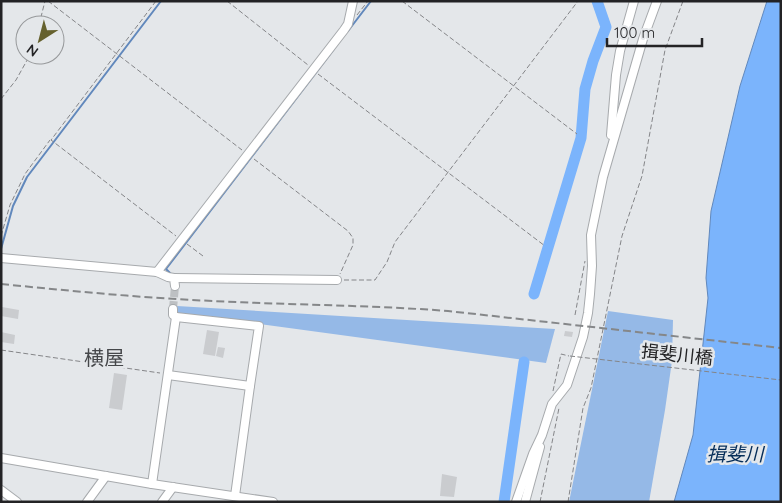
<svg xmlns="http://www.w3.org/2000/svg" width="782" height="503" font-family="Quicksand,'Noto Sans JP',sans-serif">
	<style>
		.green { fill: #95b9e7 }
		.water { fill: #7bb4fc; stroke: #6188bc }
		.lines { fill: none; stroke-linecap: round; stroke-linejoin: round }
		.stream { stroke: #6188bc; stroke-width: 2 }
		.river { stroke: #7bb4fc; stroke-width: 11 }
		.building { fill: #cacccf }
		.minor-tunnel { stroke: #bdc0c3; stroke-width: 8; stroke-dasharray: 8 4; stroke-linecap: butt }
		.minor-casing { stroke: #a7aaad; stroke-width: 10 }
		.path { stroke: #848588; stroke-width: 1; stroke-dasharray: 5 2.5; stroke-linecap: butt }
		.minor { stroke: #fff; stroke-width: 8 }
		.rail { stroke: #858789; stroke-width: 2; stroke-dasharray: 8 4; stroke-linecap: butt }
		.path-bridge { stroke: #848588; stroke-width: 1; stroke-dasharray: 5 2.5; stroke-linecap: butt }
		.labels { text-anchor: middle; stroke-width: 5; stroke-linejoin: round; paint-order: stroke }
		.street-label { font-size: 18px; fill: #232325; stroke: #e4e7ea }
		.water-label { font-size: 19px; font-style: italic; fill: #052d59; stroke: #e4e7ea }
		.quarter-label { font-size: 20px; fill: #45474a; stroke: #e4e7ea }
	</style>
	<rect width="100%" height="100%" fill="#e4e7ea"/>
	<g class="green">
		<path d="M177,306L555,329L546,363L178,313Z"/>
		<path d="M608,311L673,320L672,361L665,410L649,502H569Z"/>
	</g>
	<path class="water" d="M767,1H781V502H674L693,435L708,298L706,278L711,211L740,86Z"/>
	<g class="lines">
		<g class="stream">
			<path d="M348,31L371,1"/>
			<path d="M1,249L13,206L27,177L161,1"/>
			<path d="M172,275L166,269L334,49"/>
		</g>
		<g class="river">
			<path d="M534,294L581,138L585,89L593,61L606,27L597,1"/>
			<path d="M504,502L524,362"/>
		</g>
	</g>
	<g class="building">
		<path d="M2,307L19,310L18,319L1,316Z"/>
		<path d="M207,330L219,332L215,356L203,354Z"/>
		<path d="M565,331L573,332L572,337L564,336Z"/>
		<path d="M1,332L15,335L14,344L1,342Z"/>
		<path d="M218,347L225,348L223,358L216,356Z"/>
		<path d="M114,373L127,375L122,410L109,408Z"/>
		<path d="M442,474L457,477L454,497L440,496Z"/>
	</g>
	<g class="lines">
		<path class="minor-tunnel" d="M173,309L175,286"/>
		<defs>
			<g id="minor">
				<path d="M611,135L616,75L620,51L634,1"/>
				<path d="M1,258L157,272L168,277L174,278L175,286"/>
				<path d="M157,272L344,30L348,24L353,1"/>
				<path d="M174,278L337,280"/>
				<path d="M176,317L259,326L250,386L235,496"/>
				<path d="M168,375L250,386"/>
				<path d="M1,458L152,484L273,502"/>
				<path d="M152,484L176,317L173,315V309"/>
				<path d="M1,490L17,502"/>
				<path d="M87,502L106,476"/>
				<path d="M162,502L173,487"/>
				<path d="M516,502L533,454L542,435L552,404L567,385L583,337L588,313L590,294L592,266L591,235L603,177L643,39L657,1"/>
				<path d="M525,502L540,447"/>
			</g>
		</defs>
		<use href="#minor" class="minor-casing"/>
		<g class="path">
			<path d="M48,1L242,150"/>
			<path d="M156,1L51,140L176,236"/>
			<path d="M227,1L308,65"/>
			<path d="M402,1L577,134"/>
			<path d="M357,15L368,1"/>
			<path d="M39,25L45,1"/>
			<path d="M318,74L545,246"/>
			<path d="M1,99L16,80L30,55"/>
			<path d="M254,159L348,231L353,238V245L340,274"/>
			<path d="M1,236L10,205L25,174L50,140"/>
			<path d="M187,244L203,256"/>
			<path d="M344,280H375L387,262L395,242L578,1"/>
			<path d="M575,315L585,261"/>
			<path d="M1,350L160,373"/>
			<path d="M553,391L561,354L569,356"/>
			<path d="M540,502L559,408"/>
			<path d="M568,502L583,408L591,388L622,236L642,176L665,50L683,1"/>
		</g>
		<use href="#minor" class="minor"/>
		<path class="rail" d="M1,284C72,291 142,298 213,301C291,305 369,305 448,311L781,348"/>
		<path class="path-bridge" d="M570,356L781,380"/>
	</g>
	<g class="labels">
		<g class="street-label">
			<text transform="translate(677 355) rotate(6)" y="6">揖斐川橋</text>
		</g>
		<g class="water-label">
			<text x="735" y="461">揖斐川</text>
		</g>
		<g class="quarter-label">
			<text x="104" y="365">横屋</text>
		</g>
	</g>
	<rect width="782" height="503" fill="none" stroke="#232325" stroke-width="5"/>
	<g transform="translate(40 40) rotate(216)"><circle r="24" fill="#e4e7ea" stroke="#97999b"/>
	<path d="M0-4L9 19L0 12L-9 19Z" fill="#65612e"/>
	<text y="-8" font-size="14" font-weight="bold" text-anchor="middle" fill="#232325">N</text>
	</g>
	<path d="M607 38v8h95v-8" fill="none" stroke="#232325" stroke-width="2.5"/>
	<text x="614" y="38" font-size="15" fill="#232325" stroke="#e4e7ea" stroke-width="4" paint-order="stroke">100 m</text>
</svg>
